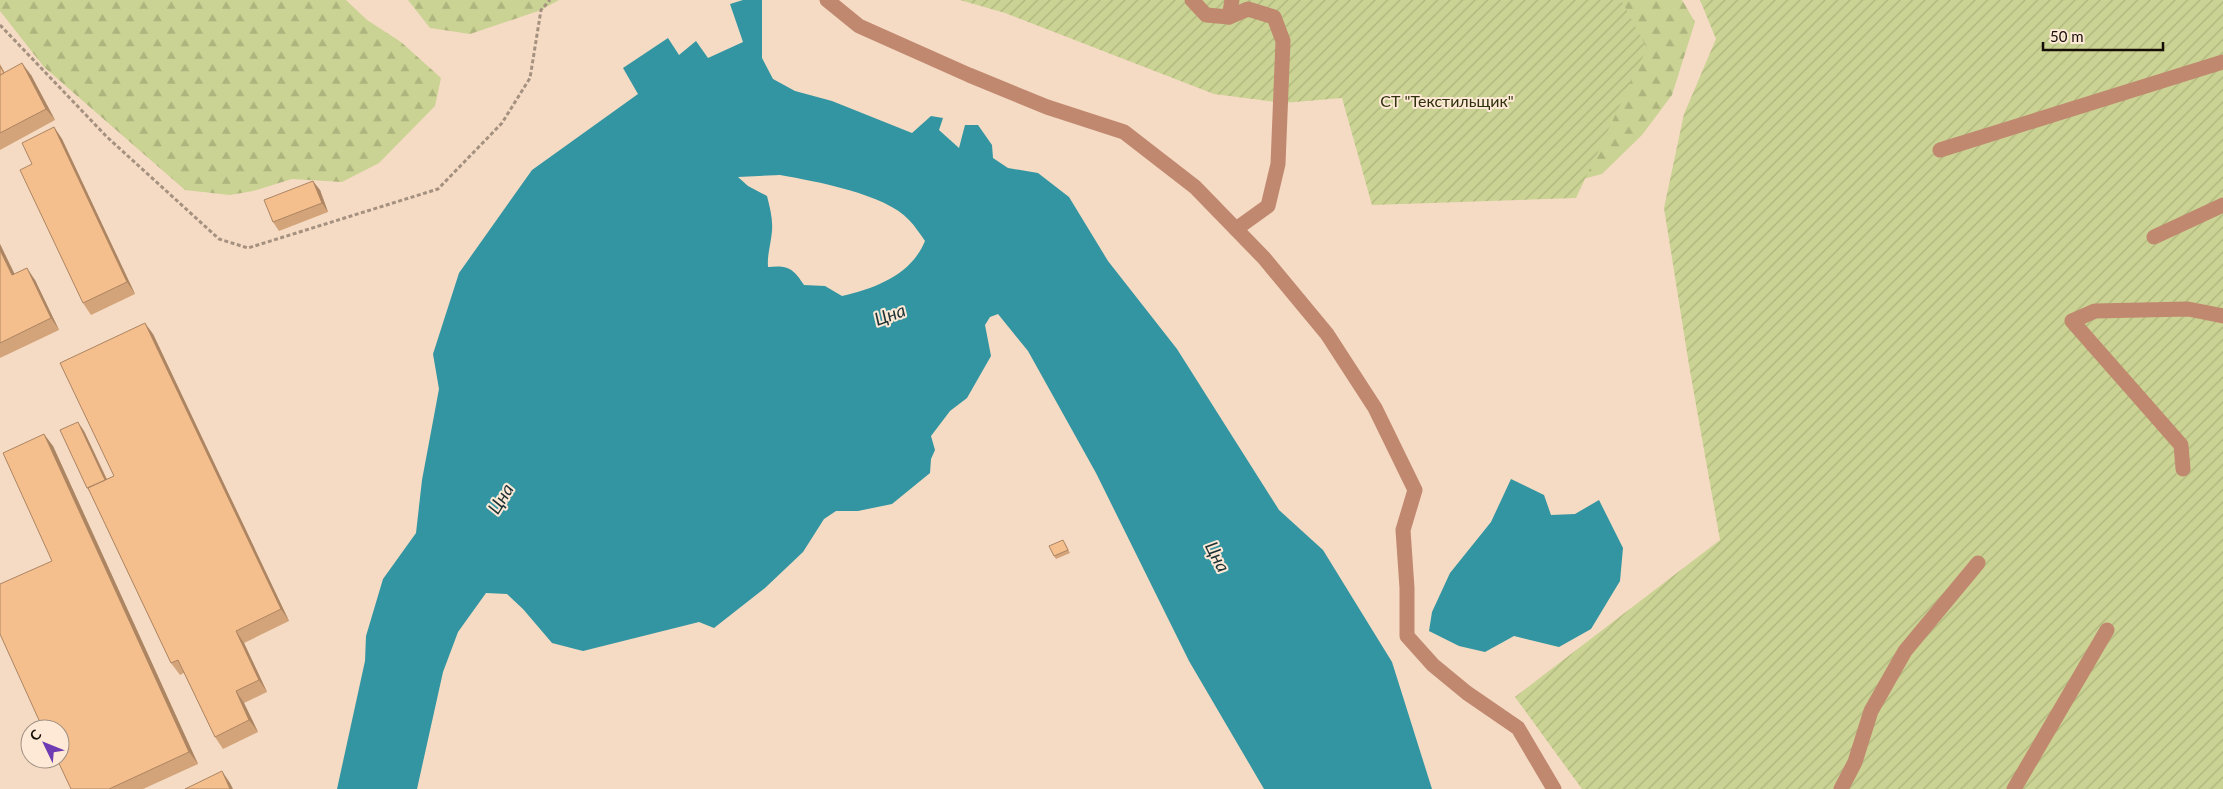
<svg xmlns="http://www.w3.org/2000/svg" width="2223" height="789" font-family="Lato,sans-serif">
	<style>
		.forest { fill: url(#forest-firs) }
		.garden { fill: url(#garden-furrows) }
		.water { fill: #3295a1; fill-rule: evenodd }
		.lines { fill: none; stroke-linecap: round; stroke-linejoin: round }
		.path { stroke: #a59180; stroke-width: 3; stroke-dasharray: 4 2.5; stroke-linecap: butt }
		.minor { stroke: #c18870; stroke-width: 15 }
		.wall { fill: #d3a379 }
		.shaded-wall { fill: #ac8563 }
		.building { fill: #f5be8d; stroke: #ac8563 }
		.labels { text-anchor: middle; stroke-width: 4; stroke-linejoin: round; paint-order: stroke }
		.park-label { font-size: 16px; fill: #2f320c; stroke: #fee9d7 }
		.water-label { font-size: 18px; font-style: italic; fill: #1b3134; stroke: #fee9d7 }
	</style>
	<defs>
		<pattern id="forest-firs" width="22" height="20" patternUnits="userSpaceOnUse" patternTransform="scale(1.25)"><rect width="22" height="20" fill="#cad393"/><path d="M5 1l3.5 6h-7zM16 11l3.5 6h-7z" fill="#adb47d"/></pattern>
		<pattern id="garden-furrows" width="10" height="10" patternUnits="userSpaceOnUse" patternTransform="scale(1.25)"><rect width="10" height="10" fill="#cad393"/><path d="M-1 1l2-2M0 10L10 0M9 11l2-2" fill="none" stroke="#adb47d"/></pattern>
	</defs>
	<rect width="100%" height="100%" fill="#f5dbc4"/>
	<g class="forest">
		<path d="M0,0H346L367,20L401,42L441,78L435,106L379,163L342,182L292,179L253,191L230,195L185,190L44,67L0,11Z"/>
		<path d="M408,0H559L541,10L470,34L430,28Z"/>
		<path d="M1552,0H1682L1695,22L1672,95L1642,135L1602,174L1538,191Z"/>
	</g>
	<g class="garden">
		<path d="M960,0H1621L1647,48L1576,198L1372,205L1342,98L1283,103L1214,94L1005,13Z"/>
		<path d="M1700,0H2223V789H1582L1515,697L1720,540L1689,365L1664,208L1684,114L1716,39Z"/>
	</g>
	<g class="water">
		<path d="M743,0H762V58L773,79L795,91L832,101L912,133L931,116L943,118L939,130L959,148L965,125H978L992,145L993,158L1008,168L1038,173L1069,197L1108,261L1177,349L1279,510L1323,550L1392,662L1432,789H1264L1189,661L1096,473L1028,351L998,314L990,317L985,325L991,356L967,398L950,411L931,436L935,450L931,459L930,473L892,504L858,511H836L824,519L803,552L765,588L714,628L699,622L583,651L552,643L523,609L507,594L486,593L458,632L443,672L417,789H337L365,661L366,636L383,579L416,533L422,480L439,389L433,354L459,273L532,170L638,94L623,68L668,38L679,55L696,41L708,58L743,42L730,4ZM780,175C814,181 886,194 909,220C915,226 920,234 925,241C911,275 876,288 842,296L825,286L804,285C793,268 788,265 768,267C767,254 771,244 772,231C773,219 770,208 767,196L748,186L738,177Z"/>
		<path d="M1511,479L1544,495L1551,515L1575,514L1599,500L1623,548L1620,581L1591,629L1559,647L1514,636L1485,652L1459,646L1429,631L1432,612L1450,573L1491,522Z"/>
	</g>
	<g class="lines">
		<path class="path" d="M0,25L107,137L219,239L248,248L438,189L502,123L530,78L541,10L550,0"/>
		<g class="minor">
			<path d="M827,0L859,26L969,75L1047,107L1124,132L1195,187L1264,258L1327,334L1375,408L1415,490L1403,530L1407,588V636L1433,665L1467,693L1518,728L1554,789"/>
			<path d="M1192,0L1206,15L1229,17L1232,0"/>
			<path d="M1229,17L1248,9L1274,17L1283,41L1278,164L1268,206L1236,229"/>
			<path d="M1940,150L2223,62"/>
			<path d="M2154,237L2223,205"/>
			<path d="M2183,469L2181,445L2072,321L2095,311L2188,309L2223,316"/>
			<path d="M1841,789L1855,762L1871,711L1905,651L1978,563"/>
			<path d="M2014,789L2107,630"/>
		</g>
	</g>
	<g class="wall">
		<path d="M0,64L5,73L31,75L55,120L0,150Z"/>
		<path d="M54,127L62,139L135,294L91,315L83,303Z"/>
		<path d="M320,190L328,212L279,231L273,222Z"/>
		<path d="M0,244L14,274L35,280L59,330L0,358Z"/>
		<path d="M153,334L289,621L244,643L267,692L244,703L258,732L223,749L215,737L184,673L180,675L171,663L90,492L87,488L84,431L107,479L114,476Z"/>
		<path d="M53,446L198,764L143,789H71L52,561Z"/>
		<path d="M1065,543L1070,553L1056,559L1054,556Z"/>
	</g>
	<g class="shaded-wall">
		<path d="M22,63L31,75L55,120L46,109Z"/>
		<path d="M54,127L62,139L135,294L127,282Z"/>
		<path d="M313,181L320,190L328,212L322,203Z"/>
		<path d="M0,244L21,287L12,275L0,250Z"/>
		<path d="M27,268L35,280L59,330L51,318Z"/>
		<path d="M145,323L153,334L289,621L281,609Z"/>
		<path d="M78,422L84,431L111,489L105,480Z"/>
		<path d="M44,434L53,446L198,764L189,752Z"/>
		<path d="M236,631L244,643L267,692L259,680Z"/>
		<path d="M236,691L244,703L258,732L249,720Z"/>
		<path d="M222,771L230,783L233,789H230Z"/>
	</g>
	<g class="building">
		<path d="M22,63L46,109L0,133V75Z"/>
		<path d="M0,66L4,73L0,75Z"/>
		<path d="M54,127L127,282L83,303L20,170L32,164L22,143Z"/>
		<path d="M313,181L322,203L273,222L264,200Z"/>
		<path d="M0,250L12,275L27,268L51,318L0,343Z"/>
		<path d="M145,323L281,609L236,631L259,680L236,691L249,720L215,737L178,660L171,663L88,488L114,476L60,363Z"/>
		<path d="M78,422L105,480L87,488L60,430Z"/>
		<path d="M44,434L189,752L109,789H71L57,759H60V729H43L0,634V584L52,561L3,453Z"/>
		<path d="M1063,540L1068,550L1054,556L1049,546Z"/>
		<path d="M222,771L230,789H185Z"/>
	</g>
	<g class="labels">
		<g class="park-label">
			<text x="1447" y="107">СТ "Текстильщик"</text>
		</g>
		<g class="water-label">
			<text transform="translate(890 315) rotate(-20)" y="6">Цна</text>
			<text transform="translate(501 499) rotate(-58)" y="6">Цна</text>
			<text transform="translate(1217 557) rotate(63)" y="6">Цна</text>
		</g>
	</g>
	<g transform="translate(45 744) rotate(313)"><circle r="24" fill="#fee9d7" stroke="#a19183"/>
	<path d="M0-4L9 19L0 12L-9 19Z" fill="#6f3bb2"/>
	<text y="-8" font-size="14" font-weight="bold" text-anchor="middle" fill="#160d06">С</text>
	</g>
	<path d="M2043 42v8h120v-8" fill="none" stroke="#160d06" stroke-width="2.5"/>
	<text x="2050" y="42" font-size="15" fill="#160d06" stroke="#fee9d7" stroke-width="4" paint-order="stroke">50 m</text>
</svg>
